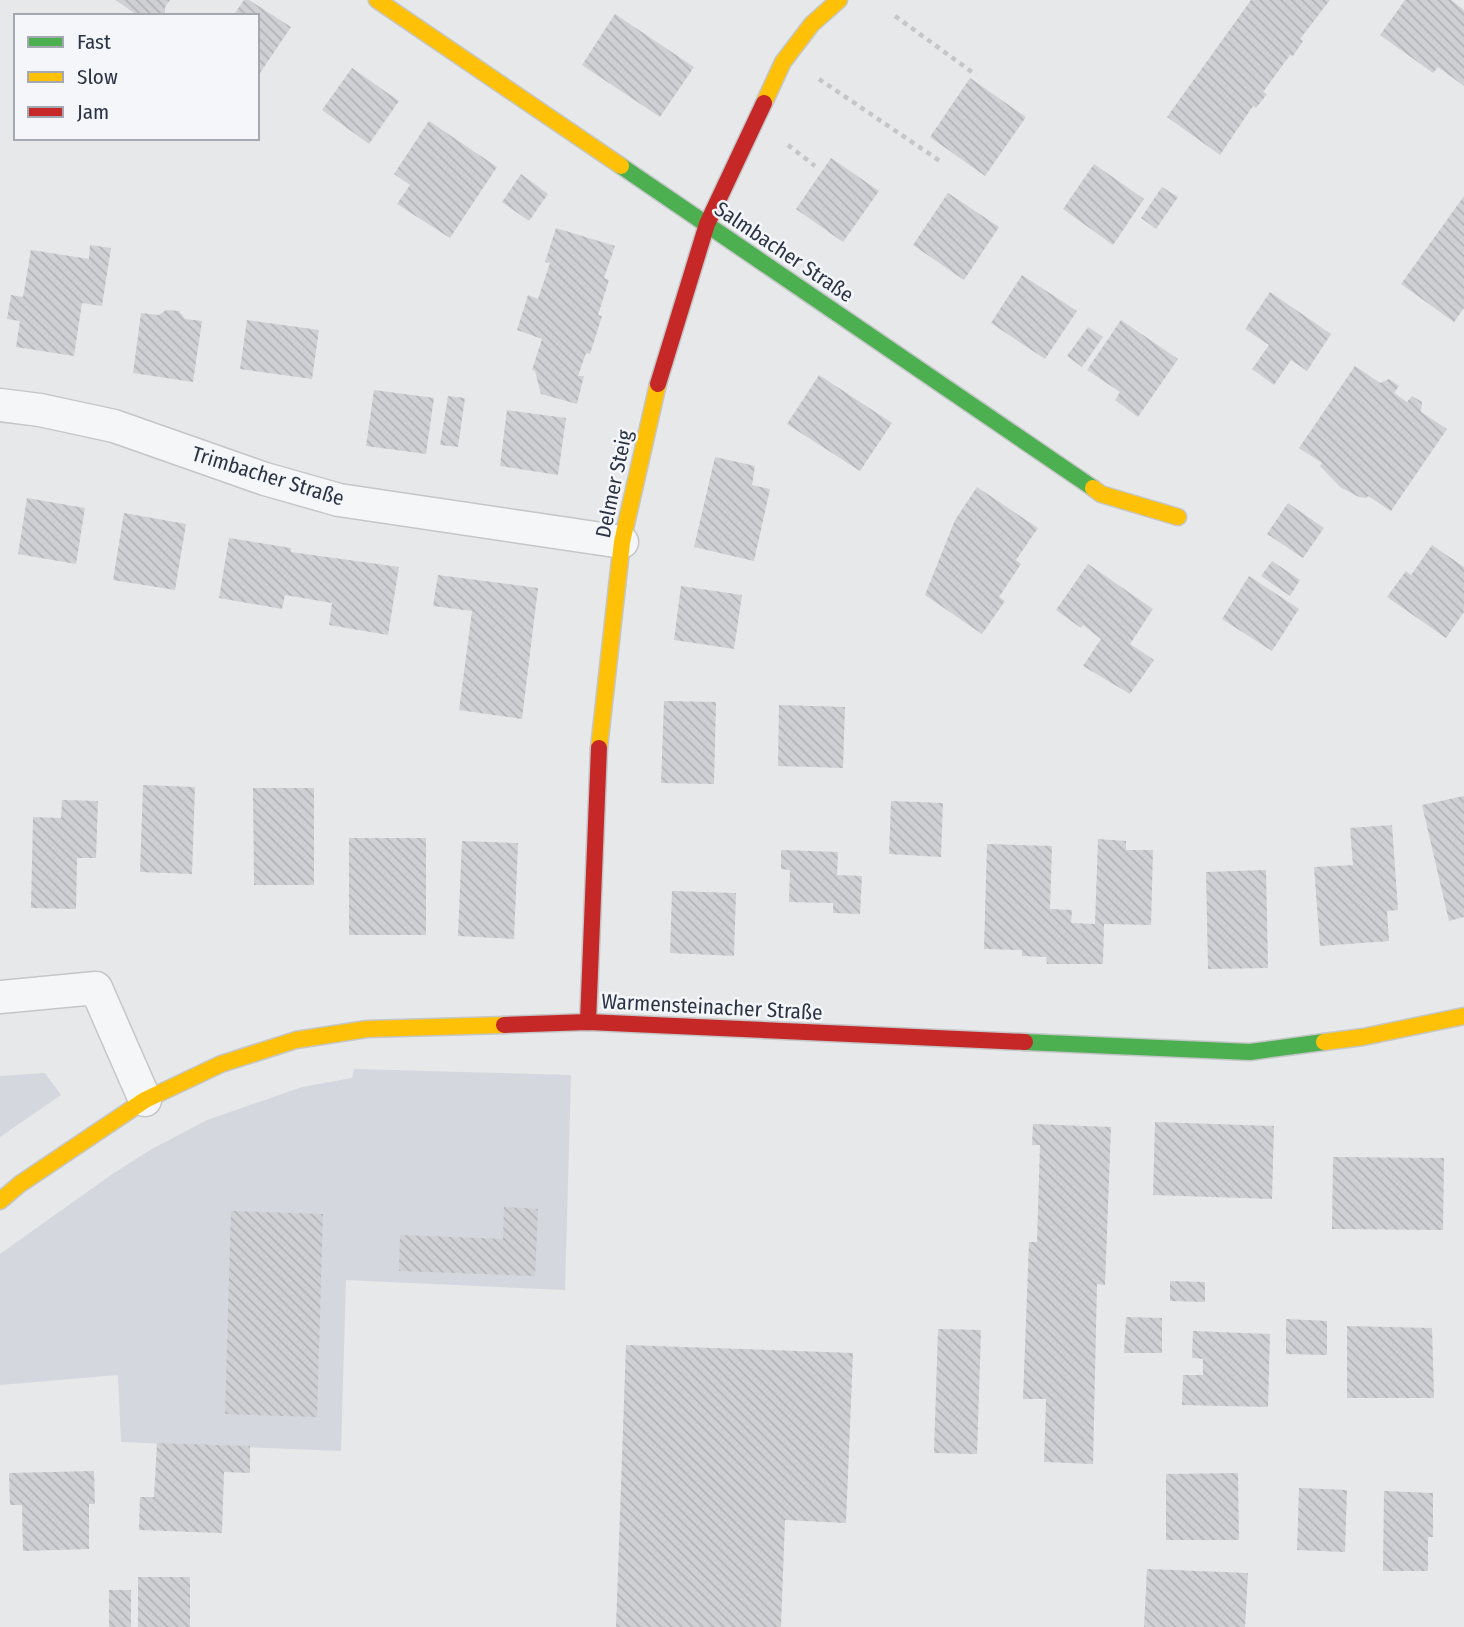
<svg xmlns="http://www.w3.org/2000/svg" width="1464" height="1627" font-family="'Fira Sans Condensed',sans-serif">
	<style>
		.built { fill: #d4d7dd }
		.building { fill: url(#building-back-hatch) }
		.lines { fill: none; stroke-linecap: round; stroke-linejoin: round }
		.street-casing { stroke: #c4c6c8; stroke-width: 35 }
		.fast-casing { stroke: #c4c6c8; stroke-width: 19 }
		.slow-casing { stroke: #c4c6c8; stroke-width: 19 }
		.jam-casing { stroke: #c4c6c8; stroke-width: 19 }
		.path { stroke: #c5c6ca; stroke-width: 4.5; stroke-dasharray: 5 5; stroke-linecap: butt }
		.street { stroke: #f5f6f7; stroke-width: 32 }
		.fast { stroke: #4caf50; stroke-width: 16 }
		.slow { stroke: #ffc107; stroke-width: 16 }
		.jam { stroke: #c62828; stroke-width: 16 }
		.labels { text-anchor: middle; stroke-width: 5; stroke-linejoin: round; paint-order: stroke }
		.street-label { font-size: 21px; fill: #2b3445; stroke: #f4f6f9 }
	</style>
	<defs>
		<pattern id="building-back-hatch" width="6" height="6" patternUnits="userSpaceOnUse" patternTransform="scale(1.75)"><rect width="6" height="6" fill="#ced0d3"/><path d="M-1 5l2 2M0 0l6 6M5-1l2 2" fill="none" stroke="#b1b3b6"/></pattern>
	</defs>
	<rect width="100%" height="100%" fill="#e6e8ea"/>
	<g class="built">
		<path d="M354,1069L571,1075L565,1290L346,1280L341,1451L121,1442L118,1375L0,1385V1254L111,1175L150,1150L207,1120L302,1087L352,1078Z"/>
		<path d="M45,1073L61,1095L0,1137V1076Z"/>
	</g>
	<g class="building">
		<path d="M116,0H170L165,7V16H135L134,13Z"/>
		<path d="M244,0H249L291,27L260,73L257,71V16H233Z"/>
		<path d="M1251,0H1330L1300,39L1303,41L1293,56L1290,55L1263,92L1267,94L1256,108L1253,106L1220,155L1167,117Z"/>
		<path d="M1405,0H1451L1464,10V86L1438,67L1433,73L1380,35Z"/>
		<path d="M615,14L694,67L660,117L582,65Z"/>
		<path d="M352,68L399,101L369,144L322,110Z"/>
		<path d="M970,78L1026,117L985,176L930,137Z"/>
		<path d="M429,121L497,167L450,238L397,204L410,185L394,174Z"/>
		<path d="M831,158L879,191L843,242L796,209Z"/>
		<path d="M1094,164L1144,199L1113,245L1063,209Z"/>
		<path d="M521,174L548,194L529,221L502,202Z"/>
		<path d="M1162,187L1178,197L1156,229L1141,218Z"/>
		<path d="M948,193L999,227L964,280L913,245Z"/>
		<path d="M1464,196V308L1454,322L1401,284Z"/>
		<path d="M556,228L615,246L604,278L609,280L598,315L602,316L590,354L586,353L578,376H584L577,404L541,394L535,371L532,370L542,339L517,330L528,295L538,299L550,263L545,262Z"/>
		<path d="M90,245L111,248L102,306L82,303L74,356L16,347L20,321L7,319L11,295L23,297L31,250L89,259Z"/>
		<path d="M1022,275L1077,311L1045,359L991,323Z"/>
		<path d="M1270,292L1331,334L1307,371L1291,360L1274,385L1252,369L1269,345L1245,329Z"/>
		<path d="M166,310L179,311L185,319L202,321L193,382L133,373L141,313L159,315Z"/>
		<path d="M247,320L319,330L312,379L240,369Z"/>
		<path d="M1121,320L1178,359L1138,417L1115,400L1120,392L1087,370Z"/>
		<path d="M1088,327L1103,337L1082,367L1067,356Z"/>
		<path d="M1355,366L1380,383L1389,379L1399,386L1394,393L1407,402L1412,396L1422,402L1421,412L1447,429L1391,511L1368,496L1366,498L1359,497L1340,487L1320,466L1322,463L1299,448Z"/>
		<path d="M819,375L892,423L860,471L787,424Z"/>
		<path d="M374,390L434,398L426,454L366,446Z"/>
		<path d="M448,396L465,398L458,447L440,445Z"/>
		<path d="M507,410L566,418L558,475L500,466Z"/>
		<path d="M715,457L755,466L752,485L770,489L754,561L694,547Z"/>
		<path d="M977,487L1038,528L1016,560L1021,564L999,597L1005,601L982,634L925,595L955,520Z"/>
		<path d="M27,498L85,508L76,564L18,554Z"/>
		<path d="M1288,503L1324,528L1303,558L1267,534Z"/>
		<path d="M124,513L186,524L175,590L113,580Z"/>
		<path d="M229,538L291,548V552L399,567L388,635L329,625L332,603L285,595L282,609L219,598Z"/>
		<path d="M1432,545L1464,567V612L1446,638L1387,597L1406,571L1411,575Z"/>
		<path d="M1272,561L1300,580L1290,596L1261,576Z"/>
		<path d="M1088,564L1153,609L1130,644L1154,660L1130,694L1083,666L1101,639L1083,625L1081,628L1056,610Z"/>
		<path d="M438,575L538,588L522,719L459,710L472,611L433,606Z"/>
		<path d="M1249,576L1299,609L1272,651L1222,619Z"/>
		<path d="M681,586L742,595L734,649L674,640Z"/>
		<path d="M664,701L716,702L714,784L661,783Z"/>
		<path d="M779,705L845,707L843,768L778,766Z"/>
		<path d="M143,785L195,787L192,874L140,872Z"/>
		<path d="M253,788H314V885H254Z"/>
		<path d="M1464,796V917L1449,921L1422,805Z"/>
		<path d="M62,800L98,801L96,858H77L76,909L31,908L33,817L61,818Z"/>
		<path d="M891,801L943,803L941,857L889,854Z"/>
		<path d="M1392,825L1398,910L1387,911L1389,941L1320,946L1314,867L1353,865L1350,828Z"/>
		<rect x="349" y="838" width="77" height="97"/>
		<path d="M1098,839L1126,841V850H1153L1151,925L1104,924L1103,964H1047L1046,957L1022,956V950L984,949L987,844L1052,846L1050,909L1072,910L1071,923L1095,924Z"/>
		<path d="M462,841L518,843L514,939L458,936Z"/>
		<path d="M781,850L838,852L837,875L862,876L860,914L833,913V903L789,902L790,870L781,869Z"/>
		<path d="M1266,870L1268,968L1208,969L1206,872Z"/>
		<path d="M672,891L736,893L734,956L670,953Z"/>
		<path d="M1155,1122L1274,1126L1272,1199L1153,1195Z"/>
		<path d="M1033,1124L1111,1127L1105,1285L1097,1284L1093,1464L1044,1462L1046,1399H1023L1029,1242H1037L1040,1145H1032Z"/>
		<path d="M1333,1157L1444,1158L1443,1230L1332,1229Z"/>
		<path d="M504,1207L538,1209L535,1276L399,1271L400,1235L503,1239Z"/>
		<path d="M231,1211L323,1214L317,1417L225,1414Z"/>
		<path d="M1170,1281L1205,1282V1302L1170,1301Z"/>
		<path d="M1126,1317L1162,1318V1353H1124Z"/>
		<path d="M1286,1319L1327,1321V1355L1286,1354Z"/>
		<path d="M1347,1326L1432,1328L1434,1398H1347Z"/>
		<path d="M938,1329L981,1330L977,1454L934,1453Z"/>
		<path d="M1193,1331L1270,1334L1268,1407L1182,1405L1183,1375H1203V1359L1192,1358Z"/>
		<path d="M626,1345L853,1353L846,1523L785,1520L781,1627H616Z"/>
		<path d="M157,1443L250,1446V1473L224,1472L222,1533L139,1530L140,1497H154Z"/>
		<path d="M94,1471L95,1504H89V1549L23,1551L22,1505H10L9,1473Z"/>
		<path d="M1238,1473L1239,1540H1166V1474Z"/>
		<path d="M1299,1488L1347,1490L1345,1552L1297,1550Z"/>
		<path d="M1384,1491L1433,1493V1537H1428V1571H1383Z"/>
		<path d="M1147,1569L1248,1573L1245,1627H1144Z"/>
		<rect x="138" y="1577" width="52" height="50"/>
		<rect x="109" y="1590" width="22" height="37"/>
	</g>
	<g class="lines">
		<defs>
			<g id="street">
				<path d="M0,405L40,410L114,426L265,479L339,500L622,542"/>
				<path d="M0,997L96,988L145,1100"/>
			</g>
			<g id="fast">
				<path d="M621,166L1093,488"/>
				<path d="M1025,1042L1250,1052L1324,1042"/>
			</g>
			<g id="slow">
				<path d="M377,0L621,166"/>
				<path d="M764,103L783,62L812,24L839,0"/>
				<path d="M1093,488L1101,494L1178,517"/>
				<path d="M599,748L622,542L658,384"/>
				<path d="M1324,1042L1363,1037L1464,1016"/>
				<path d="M0,1201L20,1184L145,1100L221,1064L296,1040L367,1029L504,1025"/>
			</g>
			<g id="jam">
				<path d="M658,384L707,224L764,103"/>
				<path d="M588,1022L599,748"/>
				<path d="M504,1025L588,1022L1025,1042"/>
			</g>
		</defs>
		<use href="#street" class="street-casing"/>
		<use href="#fast" class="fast-casing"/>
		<use href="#slow" class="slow-casing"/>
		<use href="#jam" class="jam-casing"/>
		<g class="path">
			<path d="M895,16L976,75"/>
			<path d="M819,79L940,161"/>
			<path d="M788,145L815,166"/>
		</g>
		<use href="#street" class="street"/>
		<use href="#fast" class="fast"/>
		<use href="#slow" class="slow"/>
		<use href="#jam" class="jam"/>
	</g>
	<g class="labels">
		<g class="street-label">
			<text transform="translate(784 252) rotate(34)" y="7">Salmbacher Straße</text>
			<text transform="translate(268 476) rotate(17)" y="7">Trimbacher Straße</text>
			<text transform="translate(614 484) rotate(-78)" y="7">Delmer Steig</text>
			<text transform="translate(712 1007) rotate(3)" y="7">Warmensteinacher Straße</text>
		</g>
	</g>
	<rect x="14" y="14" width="245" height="126" fill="#f4f6f9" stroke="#a4a8b1" stroke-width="2"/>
	<rect x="28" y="37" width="35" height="10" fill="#4caf50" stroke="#a4a8b1" stroke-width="2"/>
	<text x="77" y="49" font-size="21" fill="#2b3445">Fast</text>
	<rect x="28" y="72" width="35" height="10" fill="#ffc107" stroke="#a4a8b1" stroke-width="2"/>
	<text x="77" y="84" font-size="21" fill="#2b3445">Slow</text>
	<rect x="28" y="107" width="35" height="10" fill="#c62828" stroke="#a4a8b1" stroke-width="2"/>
	<text x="77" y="119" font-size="21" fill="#2b3445">Jam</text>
</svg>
